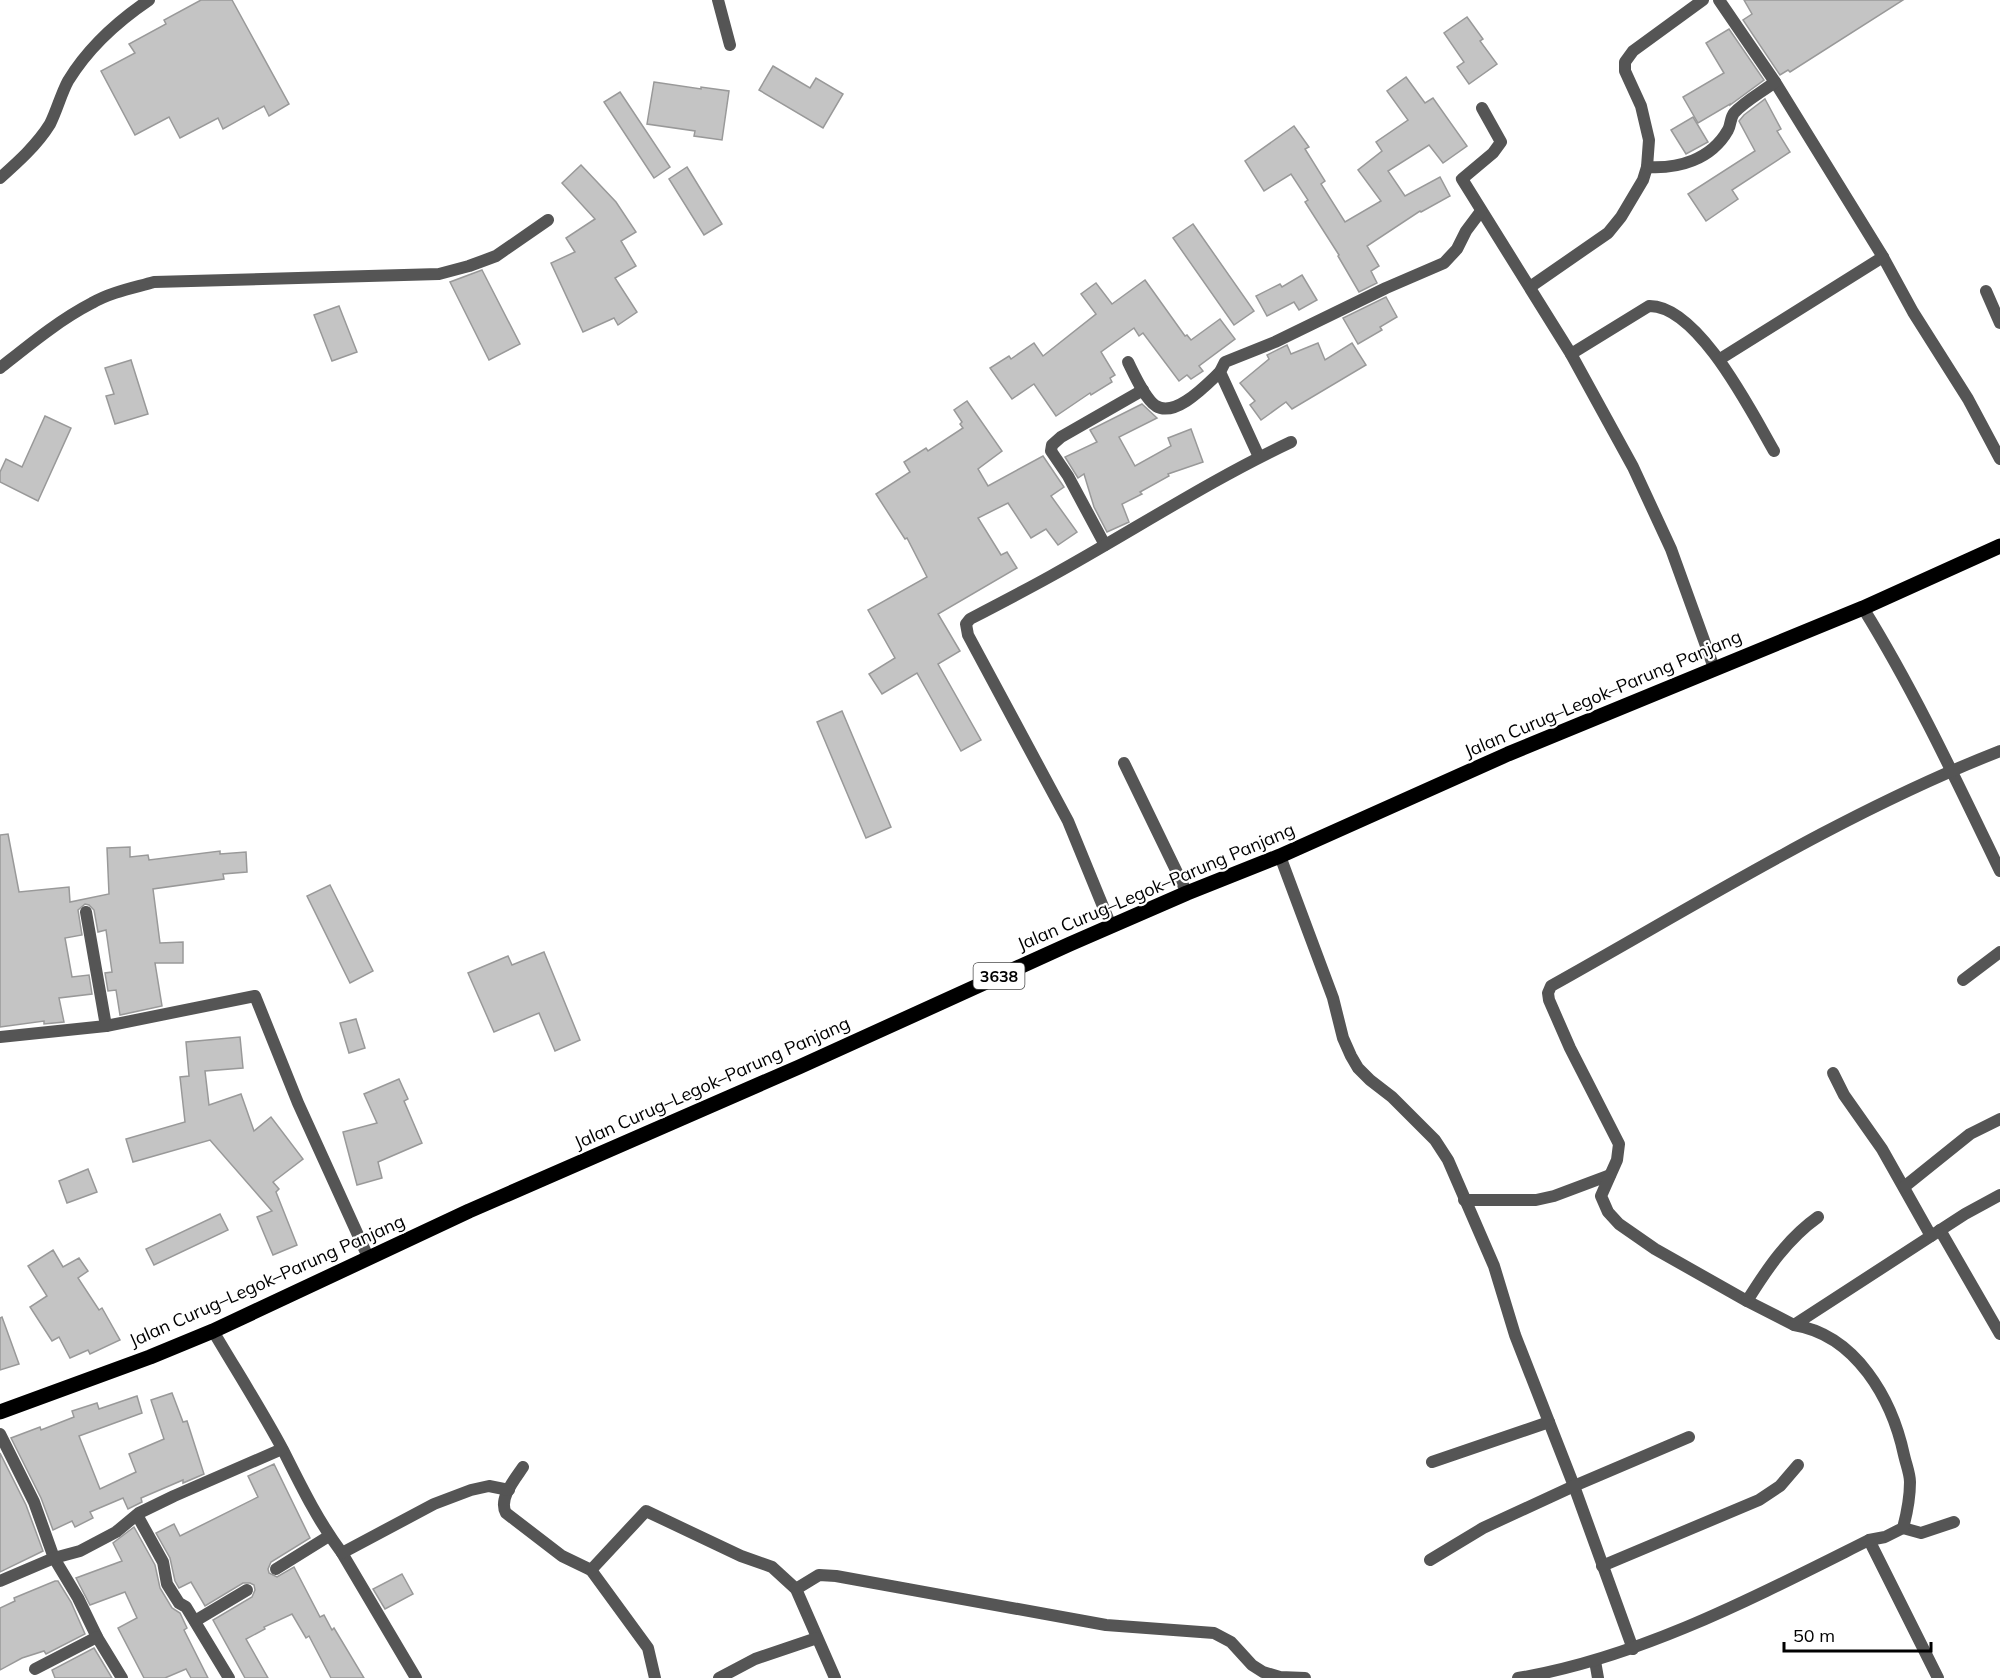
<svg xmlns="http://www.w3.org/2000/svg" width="2000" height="1678" font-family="Mulish,sans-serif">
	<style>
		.building { fill: #c4c4c4; stroke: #999; stroke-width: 1.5 }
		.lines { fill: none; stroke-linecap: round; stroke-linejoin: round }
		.street { stroke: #555; stroke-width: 12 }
		.primary { stroke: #000; stroke-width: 15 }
		.labels { text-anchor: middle; stroke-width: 4.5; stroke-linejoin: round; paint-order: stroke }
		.shield { fill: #fff; stroke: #4c4c4c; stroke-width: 1.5 }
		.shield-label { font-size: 16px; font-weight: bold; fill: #000 }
		.street-label { font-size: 18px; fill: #000; stroke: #fff }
	</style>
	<rect width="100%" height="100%" fill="#fff"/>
	<g class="building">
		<path d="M201,0H232L289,104L269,116L264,106L223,129L218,118L180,138L169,117L135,135L101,71L135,53L129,44L166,24L164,20Z"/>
		<path d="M1744,0H1903L1790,72L1788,70L1780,75L1743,20L1752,14Z"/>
		<path d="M1467,17L1483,39L1480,41L1497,64L1469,84L1457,67L1464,62L1444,33Z"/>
		<path d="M1729,29L1764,80L1730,105V104L1698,123L1683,97L1724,73L1706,43Z"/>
		<path d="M773,66L810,88L816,78L843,94L823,128L759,90Z"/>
		<path d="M1406,77L1425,103L1433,98L1467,146L1443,163L1429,145L1388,171L1405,196L1440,177L1450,196L1421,212L1420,211L1367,246L1379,266L1371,271L1377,283L1359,292L1338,256L1339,255L1305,202L1308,200L1291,174L1264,191L1245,161L1294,126L1309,147L1305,149L1325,181L1321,184L1345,222L1381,201L1358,170L1382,151L1376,142L1408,120L1387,91Z"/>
		<path d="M654,82L701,89V87L729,91L722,140L694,136L695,131L647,124Z"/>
		<path d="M620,92L670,167L654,178L604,102Z"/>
		<path d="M1765,99L1781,129L1777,131L1790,152L1732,190L1738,199L1706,221L1688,194L1755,151L1739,121L1744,115Z"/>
		<path d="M1693,117L1708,142L1686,154L1671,130Z"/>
		<path d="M581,165L616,202L636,232L621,241L636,266L615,278L637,312L618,325L614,318L583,332L551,263L575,252L566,238L595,219L562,183Z"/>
		<path d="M687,167L722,224L704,235L669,179Z"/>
		<path d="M1193,224L1254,311L1234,325L1173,238Z"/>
		<path d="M482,270L520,344L489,360L450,282Z"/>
		<path d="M1302,275L1317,300L1299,310L1294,302L1267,316L1256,296L1280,284L1282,287Z"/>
		<path d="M1145,280L1185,336L1187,335L1191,340L1220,319L1235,339L1199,366L1203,371L1191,379L1187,375L1179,381L1143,333L1139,336L1134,328L1101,352L1115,375L1110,378L1112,382L1091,395L1090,393L1056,416L1034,384L1012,399L990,368L1009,356L1011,359L1034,343L1043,356L1096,314L1081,294L1096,283L1112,304Z"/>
		<path d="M1386,297L1397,317L1380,327L1382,330L1358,344L1343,318Z"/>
		<path d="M339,306L357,352L332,361L314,315Z"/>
		<path d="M1318,343L1325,360L1352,343L1366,365L1292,409L1286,402L1261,420L1250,405L1255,401L1240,383L1269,359L1267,355L1287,345L1291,354Z"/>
		<path d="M131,360L148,414L115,424L106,396L114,394L105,368Z"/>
		<path d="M967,401L1002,451L978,469L988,486L1043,456L1064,487L1051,496L1077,532L1058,545L1046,529L1031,538L1008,503L978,518L1001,555L1007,552L1017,568L938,614L960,651L938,664L981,740L961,751L917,673L882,694L869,674L895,658L868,610L927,577L907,538L905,539L876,494L910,472L904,462L926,448L928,451L963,428L960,424L962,422L954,410Z"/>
		<path d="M1142,404L1157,418L1119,437L1135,466L1171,446L1168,438L1191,429L1203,462L1168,474L1169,476L1140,492L1142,494L1122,504L1129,522L1107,532L1094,507L1084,474L1078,478L1065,457L1097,442L1090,430Z"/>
		<path d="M45,416L71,428L38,501L0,482V472L6,459L22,467Z"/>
		<path d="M842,711L891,827L866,838L817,722Z"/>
		<path d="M8,834L19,892L69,887L70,902L109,894L107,848L130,847V857L148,855L149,860L220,851V854L246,852L247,872L223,874L224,879L153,889L160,943L183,942V963H155L162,1006L120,1015L116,990L108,991L105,973L112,972L106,930L98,932L94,910L89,905L85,904L78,910L82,935L65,938L72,977L89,975L92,994L59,998L64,1022L44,1024V1021L0,1027V835Z"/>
		<path d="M330,885L373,971L350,983L307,896Z"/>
		<path d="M544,952L580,1040L555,1051L539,1013L494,1032L468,973L508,956L512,965Z"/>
		<path d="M356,1019L365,1048L349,1053L340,1023Z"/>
		<path d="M240,1037L243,1068L205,1071L209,1105L241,1094L254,1131L271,1117L303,1159L273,1182L279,1189L276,1192L297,1245L273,1255L257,1217L272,1211L210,1140L133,1162L126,1139L185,1122L180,1077L189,1076L186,1042Z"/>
		<path d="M399,1079L408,1099L404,1101L422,1143L378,1162L382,1178L357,1185L343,1132L377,1123L364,1094Z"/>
		<path d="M88,1169L97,1192L67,1203L59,1181Z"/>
		<path d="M220,1214L228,1230L154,1265L146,1249Z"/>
		<path d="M53,1250L63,1267L79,1258L88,1271L78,1278L99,1310L102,1308L120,1340L90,1354L88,1350L70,1358L59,1337L52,1341L30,1307L47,1296L28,1266Z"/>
		<path d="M2,1317L19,1364L0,1370V1318Z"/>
		<path d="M172,1393L183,1422L187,1421L204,1474L183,1483V1480L141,1498L142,1502L128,1509L123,1498L90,1512L93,1518L75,1527L72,1521L53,1530L41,1498L11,1438L40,1427L41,1430L74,1417L72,1411L97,1403L99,1409L137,1396L142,1413L79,1436L100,1489L136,1472L129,1454L164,1439L151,1400Z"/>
		<path d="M0,1453L26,1505L43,1551L0,1572Z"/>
		<path d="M274,1464L310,1538L271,1562L268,1569L269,1573L277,1577L294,1567L320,1617L324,1615L332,1630L334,1628L364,1678H331L309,1636L306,1638L292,1614L264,1627L265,1629L246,1639L268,1678H245L213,1620L252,1597L255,1590L254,1585L250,1583H243L205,1606L191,1582L179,1588L175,1581L170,1558L156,1533L174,1524L180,1536L258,1497L248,1476Z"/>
		<path d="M134,1527L155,1565L160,1588L172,1608L180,1613L187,1628L184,1630L208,1678H191L186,1669L165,1678H144L118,1628L137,1618L125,1592L90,1605L76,1578L122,1561L113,1543Z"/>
		<path d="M402,1574L413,1594L385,1609L373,1589Z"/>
		<path d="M55,1581H58L71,1602L85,1634L46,1654L44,1651L22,1658L0,1670V1608L15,1601L14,1598Z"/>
		<path d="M94,1648L112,1678H55L52,1670Z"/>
	</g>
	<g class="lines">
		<g class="street">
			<path d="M718,0L730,45"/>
			<path d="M1719,0L1775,82L1883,257L1913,312L1968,399L2000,459"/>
			<path d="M1482,108L1501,142L1493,153L1462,179L1571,354L1633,467L1671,549L1714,668"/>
			<path d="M1647,167C1678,169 1711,160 1728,130C1731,125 1730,118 1734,113C1745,101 1762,92 1775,82"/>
			<path d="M0,178C18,162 37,145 50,124C57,110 61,94 68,81C88,48 118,21 149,0"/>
			<path d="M1530,287L1608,233L1621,217L1643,180L1647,167L1649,140L1641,106L1625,71V62L1633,51L1703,0"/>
			<path d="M1986,291L2000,323"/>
			<path d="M1571,354L1649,306C1698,305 1752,413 1774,451"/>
			<path d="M1720,359L1883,257"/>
			<path d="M1128,362C1134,374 1145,399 1156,406C1176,418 1207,384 1220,372"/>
			<path d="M0,368C29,345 59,320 92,303C111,292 133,288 154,282L439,274L469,266L496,256L548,220"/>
			<path d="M1259,457L1220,372L1225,362L1275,342L1386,288L1444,263L1457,249L1466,231L1481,211"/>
			<path d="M1105,545L1068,476L1051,451L1052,445L1061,437L1143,390"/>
			<path d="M1863,608C1915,692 1957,782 2000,871"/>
			<path d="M1124,763L1187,893"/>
			<path d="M1280,856L1333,998L1343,1038L1351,1056L1358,1068L1370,1080L1392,1097L1435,1140L1448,1160L1494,1266L1515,1335L1574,1486L1633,1649"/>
			<path d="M86,912L106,1026"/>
			<path d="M1111,926L1068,821L968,635L966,624L970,619C997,605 1024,591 1051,576C1131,532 1208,481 1291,442"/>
			<path d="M1963,980L2000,952"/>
			<path d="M0,1037L106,1026L255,996L298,1103L368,1257"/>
			<path d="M1833,1073L1844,1095L1882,1149L1931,1236"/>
			<path d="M1904,1187L1970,1134L2000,1119"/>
			<path d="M1464,1200H1536L1554,1196L1610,1175"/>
			<path d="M1940,1230L2000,1334"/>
			<path d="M1747,1301L1655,1249L1619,1224L1608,1212L1601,1196L1617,1160L1619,1144L1570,1048L1549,1000L1548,993L1551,986C1698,904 1844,812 2000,751"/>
			<path d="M1794,1325L1747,1301C1767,1269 1787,1239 1818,1217"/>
			<path d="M213,1331C236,1370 261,1409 283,1450C301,1486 318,1521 342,1553L416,1678"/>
			<path d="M0,1434L34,1502L54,1558L78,1598L97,1637L122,1678"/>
			<path d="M1432,1462L1549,1422"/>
			<path d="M523,1467C515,1479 498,1499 506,1513L562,1556L591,1570L648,1648L655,1678"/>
			<path d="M137,1515L163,1562L167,1584L179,1603L186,1607L229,1678"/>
			<path d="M1903,1528L1921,1533L1954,1522"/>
			<path d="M1869,1540L1938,1678"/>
			<path d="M342,1553L434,1504L471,1490L489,1486L509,1490"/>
			<path d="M1430,1560L1483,1528L1574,1486L1689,1437"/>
			<path d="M1602,1566L1759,1500L1780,1486L1798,1465"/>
			<path d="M276,1569L329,1536"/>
			<path d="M591,1570L646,1511L741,1556L772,1567L796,1589L835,1678"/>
			<path d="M0,1581L54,1558L80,1551L116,1532L139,1513L174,1496L282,1449"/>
			<path d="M796,1589L819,1575L836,1576L1106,1625L1214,1633L1231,1642L1252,1665L1263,1672L1280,1677L1305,1678"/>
			<path d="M195,1621L247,1590"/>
			<path d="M1595,1661L1598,1678"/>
			<path d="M35,1669L97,1637"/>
			<path d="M719,1678L755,1659L817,1638"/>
			<path d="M1518,1678C1640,1658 1759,1595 1869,1540L1885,1537L1903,1528C1907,1513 1910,1498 1910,1482C1910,1474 1906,1464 1904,1455C1892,1399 1856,1335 1794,1325L1965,1214L2000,1195"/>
		</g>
		<path class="primary" d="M0,1412L150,1357L213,1331L469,1211L799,1067L1070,944L1187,893L1280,856L1508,754L1863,608L2000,546"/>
	</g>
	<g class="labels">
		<rect class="shield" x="973.5" y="963" width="51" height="26" rx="4.5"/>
		<g class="shield-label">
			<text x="999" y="982">3638</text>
		</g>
		<g class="street-label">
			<text transform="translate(1603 694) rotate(-23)" y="6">Jalan Curug–Legok–Parung Panjang</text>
			<text transform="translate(1156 887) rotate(-23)" y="6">Jalan Curug–Legok–Parung Panjang</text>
			<text transform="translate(712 1083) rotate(-24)" y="6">Jalan Curug–Legok–Parung Panjang</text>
			<text transform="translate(267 1281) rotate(-24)" y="6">Jalan Curug–Legok–Parung Panjang</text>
		</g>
	</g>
	<path d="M1784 1642v9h147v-9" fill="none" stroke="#000000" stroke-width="3"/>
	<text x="1793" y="1642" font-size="18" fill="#000000" stroke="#ffffff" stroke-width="4.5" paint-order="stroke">50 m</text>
</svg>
